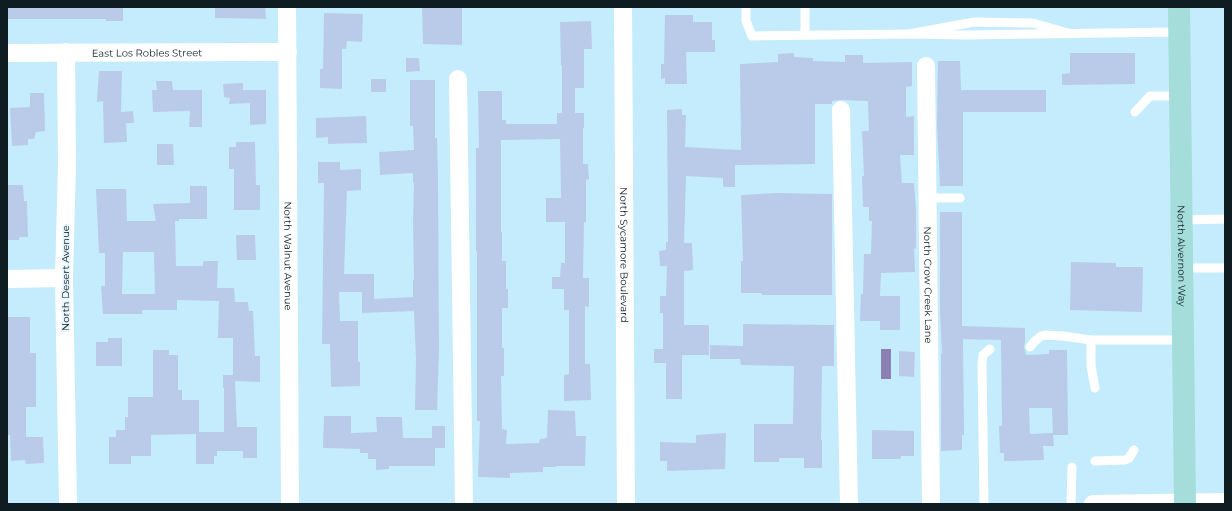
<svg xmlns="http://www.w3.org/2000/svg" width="1232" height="511" font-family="Montserrat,sans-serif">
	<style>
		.water { fill: #8a80b2 }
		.building { fill: #b9cbe9; fill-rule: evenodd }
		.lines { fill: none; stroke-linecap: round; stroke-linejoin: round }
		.lane { stroke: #fff; stroke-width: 9 }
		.street { stroke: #fff; stroke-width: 18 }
		.primary { stroke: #a4ddda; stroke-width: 22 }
		.labels { text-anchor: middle; stroke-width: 3.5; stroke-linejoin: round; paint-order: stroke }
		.street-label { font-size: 10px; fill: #0f1d23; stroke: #e6f5fc }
	</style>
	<rect width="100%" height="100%" fill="#c5ecfc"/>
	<rect class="water" x="881" y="349" width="10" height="30"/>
	<g class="building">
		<path d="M8,7H123V21H106V19H8Z"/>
		<path d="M215,7H265L266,19L215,18Z"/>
		<path d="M422,7H462V45L423,44Z"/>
		<path d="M324,13L363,14L362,42L347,41L346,49H342V89L320,88V69H323Z"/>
		<path d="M665,15H693V22H712V40H715V52H686L687,84H665V78L661,79V64H664Z"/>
		<path d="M591,21L592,49H584V88H575V113H584V128H583V164H588L589,179L586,180V222H584L583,278H589V307L585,306V364H590L591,400L564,401V375L569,374V310H564V289H552V277H560L561,263H565V222H546V198H561L560,139L501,140V232H502V261H506V289H508V308H502V348H504V376H501L502,429L507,430L506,444L539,443L540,439L547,438L548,410L575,411L576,436H586L585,466H556V467H543V472L510,473V478L478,477L480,421H477V251H476V148H479L478,91H502V120H506V124H557V113H562V66H561L560,22Z"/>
		<path d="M794,53V57L813,58V61L845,62V55H863V63L912,62V86L906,87V117L914,116V155H900L902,183H914L916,211V249L914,248L915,272L881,273L880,296H900V330H880V321H860L861,294H863L864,254H871L872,221H869V207H863L862,176H864L862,131H869L868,101L840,100L832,101V104H815V164L735,165V187H723V178L686,176L684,243H692L693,270L684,271V325H709V355H682V399H666V363H654V349H663V313H660V296H666L667,266H660L659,251L666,250V242H668L667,110L682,109V115H686L685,147L741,150L740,64L778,62V54Z"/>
		<path d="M1070,53H1135V84L1062,85V74L1070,73Z"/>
		<path d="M406,58H419L420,71L406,72Z"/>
		<path d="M938,61H960L961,90H1046V112H963V186H940L937,125Z"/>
		<path d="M99,71H122L121,112L133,111L134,123H126L127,142L104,143L103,101L97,102Z"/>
		<rect x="371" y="79" width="15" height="13"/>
		<path d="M410,80H435V138H437L438,180L439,351L437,410H415L416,360L414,311L362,313V292H339L340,321H358V362H360V386L331,387L330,344H322L324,183H318V162H340V170L361,169V190L347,191L344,274H374V299L413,297V280H414L413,222L414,183H413V173L380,175L379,152L414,150L413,126H410Z"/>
		<path d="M156,81H172L173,90H202V127H189L190,111L153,112L152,90H157Z"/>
		<path d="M243,83V90H266V124L250,125V103L229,104L230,98L224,97L223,84Z"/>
		<path d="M30,93H44L45,131L36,132L34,139H28V145L12,146L10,108L30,107Z"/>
		<path d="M366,116L367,143L328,144V137L316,138V118Z"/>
		<path d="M236,142H255L256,185H260V210H234V169H229V147H236Z"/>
		<path d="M157,144H173L174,165H157Z"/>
		<path d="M7,185H23L24,201H27L28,237H19V240H7Z"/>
		<path d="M190,186H207V219H179V221H175L176,266H203V261H218L217,288H234L235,302H248L249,311H253L255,356H260V382L235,381L237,427H257V458H243V451H217V456H214V464H196V434L151,435V456H131V464H109V437H116V430H125V417H128V397H153V350H169V355H178V390H182V400H199V432H224V388H223V375H233V338H218L219,301L177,300V310H142V314H103L101,286H105V253H99L96,189H126L127,221H156L153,204L190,203ZM123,252H154L155,294H122Z"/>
		<path d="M777,193L832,194V295H762L761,293H741V261H743L741,195Z"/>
		<path d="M940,212H962V326L1025,328V343L1024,346L1026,355L1049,354V350H1067L1068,435H1053L1054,446H1043L1044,460L1004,461V453H1000L999,426H1002L1001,340L963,339L964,435H962V450L941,451V353L942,354L940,313ZM1029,408H1052L1053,433L1030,434Z"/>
		<path d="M236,235H255L256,260H237Z"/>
		<path d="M1071,262L1116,263V267H1143L1142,312L1070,310Z"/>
		<path d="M7,317H30V353H36V407H26V437H43L44,463L26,464L25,460L11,461L10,435H7Z"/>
		<path d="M743,324L834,325V366H822L821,440H822V468H804V458H779V462H754V424H793L794,366L741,365L740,359H710V345L743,346Z"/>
		<path d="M108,338H122V366H96V342H108Z"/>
		<path d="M899,351L915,352L914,377L899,376Z"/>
		<path d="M324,416H351V433L377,432L376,417H402L403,438H432V426H445V448H435V466H389V469L376,470V459H368V453H360V449L323,448Z"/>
		<path d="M872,430L914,431V456H901V459H872Z"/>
		<path d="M726,433L725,469L667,471V461H660V442L696,443V435Z"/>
	</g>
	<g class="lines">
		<g class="lane">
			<path d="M746,7V21L752,36L909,34"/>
			<path d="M805,7V35"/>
			<path d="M1068,33L1033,23L974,22L909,34L966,35L1179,32"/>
			<path d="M1135,112L1150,96H1180"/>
			<path d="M927,198H960"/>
			<path d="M1182,220L1225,219"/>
			<path d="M1182,268H1225"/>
			<path d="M1091,340V366L1095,388"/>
			<path d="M1030,347L1034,342L1041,336L1045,335L1063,336L1091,340H1183"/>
			<path d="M1095,461L1125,460L1129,458L1134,450"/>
			<path d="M984,504L982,364L983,355L990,349"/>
			<path d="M1071,504L1072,467"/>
		</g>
		<g class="street">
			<path id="s1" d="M287,7L290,504"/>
			<path id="s2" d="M623,7L626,504"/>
			<path d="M66,52L67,165L64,278L68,504"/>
			<path id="s3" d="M7,53L288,52"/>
			<path id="s4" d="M926,66L931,504"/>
			<path d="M458,79L464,504"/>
			<path d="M841,110L849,504"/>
			<path d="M7,279L64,278"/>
			<path d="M1093,504L1225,502"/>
		</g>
		<path class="primary" id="s5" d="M1179,7L1185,504"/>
	</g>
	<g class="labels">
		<g class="street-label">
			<text dy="4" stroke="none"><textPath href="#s3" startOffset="140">East Los Robles Street</textPath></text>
			<text dy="4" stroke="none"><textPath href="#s1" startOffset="249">North Walnut Avenue</textPath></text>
			<text dy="4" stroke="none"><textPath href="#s2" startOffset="248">North Sycamore Boulevard</textPath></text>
			<text dy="4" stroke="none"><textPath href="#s5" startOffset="249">North Alvernon Way</textPath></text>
			<text transform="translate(65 278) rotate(-90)" y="4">North Desert Avenue</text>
			<text dy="4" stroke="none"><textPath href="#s4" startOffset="219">North Crow Creek Lane</textPath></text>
		</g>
	</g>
	<rect width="1232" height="511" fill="none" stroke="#0f1d23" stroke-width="16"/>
</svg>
